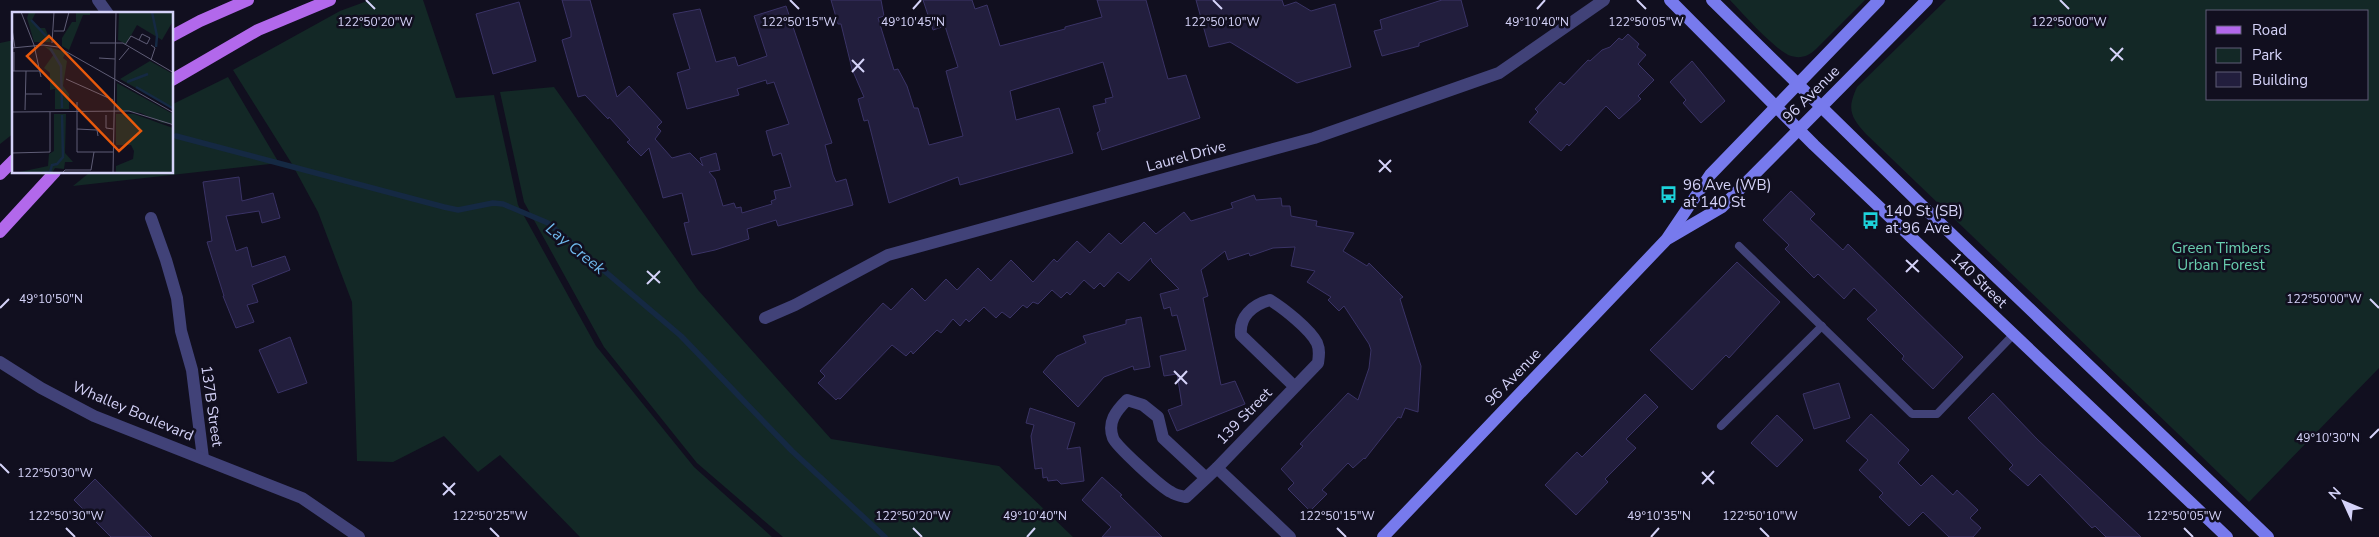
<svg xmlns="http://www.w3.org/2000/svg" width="2379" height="537" font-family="'Nunito Sans',sans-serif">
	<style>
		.green { fill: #132826; fill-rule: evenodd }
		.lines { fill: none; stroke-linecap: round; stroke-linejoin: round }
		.stream { stroke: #152943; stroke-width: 5.5 }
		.building { fill: #221e3d; stroke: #3a3366 }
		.service { stroke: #414278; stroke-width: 8 }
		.minor { stroke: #414278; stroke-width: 12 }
		.tertiary { stroke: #414278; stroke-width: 12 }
		.secondary { stroke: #777aed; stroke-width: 12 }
		.primary { stroke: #b268eb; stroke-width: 12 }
		.ticks { fill: none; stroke: #d5d3f9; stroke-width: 2 }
		.labels { text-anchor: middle; stroke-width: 5; stroke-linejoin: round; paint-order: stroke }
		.street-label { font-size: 15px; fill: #d5d3f9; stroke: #110f1f }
		.poi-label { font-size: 15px; fill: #d5d3f9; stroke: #110f1f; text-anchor: start }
		.park-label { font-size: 15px; fill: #69cfb0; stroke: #110f1f }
		.water-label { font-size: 16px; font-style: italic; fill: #6fb9ec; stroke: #110f1f }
		.inset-river { fill: none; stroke: #152943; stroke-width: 2.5 }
		.inset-road { fill: none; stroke: #5f5d76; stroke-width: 1 }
		.view { fill: #e8590c; fill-opacity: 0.15; stroke: #e8590c; stroke-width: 2.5 }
		.inset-edge { fill: none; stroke: #d5d3f9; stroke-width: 2.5 }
		.ticks-label { font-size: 12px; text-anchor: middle; fill: #d5d3f9; stroke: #110f1f; stroke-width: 5; stroke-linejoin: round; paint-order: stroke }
	</style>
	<rect width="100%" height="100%" fill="#110f1f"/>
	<g class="green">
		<path d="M370,0H423L456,98L494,95L518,205L596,346L694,467L772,537H580L500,455L478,472L444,436L393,462L357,461L352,302L318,212L292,164L233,70L340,11Z"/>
		<path d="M1730,0H1865L1816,49C1809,56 1801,59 1791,56C1776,51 1742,13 1730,0Z"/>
		<path d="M1946,0H2379V368L2249,502L1866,134C1850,116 1847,109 1857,87ZM2208,11H2368V99H2208Z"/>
		<path d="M14,40V133L0,144V43Z"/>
		<path d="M228,77L279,163L73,186L89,173L172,172L173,104Z"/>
		<path d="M554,87L698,290L831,439L999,466L1073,537H783L697,463L604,347L524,202L500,92Z"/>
	</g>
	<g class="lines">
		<path class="stream" d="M176,136L444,207L458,210L493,203L503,204L548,223L681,336L792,451L885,537"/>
	</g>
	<g class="building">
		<path d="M562,0H590L617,97L629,86L662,122L657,127L661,131L655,139L672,158L690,153L703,166L700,158L716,153L720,170L709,172L715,179L723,206L734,203L736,208L741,207L742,213L772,204L771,201L776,199L774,191L791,187L781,153L773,156L766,131L789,124L774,82L767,84L766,80L737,89L739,95L687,109L677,73L690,69L673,14L700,9L716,62L735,57L738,66L767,56L754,16L786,6L832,143L825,145L833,175L836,182L846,179L853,205L778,226L776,220L747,229L749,239L715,250L692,255L684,223L689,222L682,193L663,198L649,148L641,156L627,142L630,140L609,117L608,119L585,95L578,97L562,40L571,37V32Z"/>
		<path d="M831,0H881L884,16L878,18L894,70L898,69L907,86L914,108H918L929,145L963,136L946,71L958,67L945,26L933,30L923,0H972L975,9L987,5L1000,46L1065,29V27L1102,17L1097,0H1146L1168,79L1186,75L1200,118L1102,150L1097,133L1100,131L1093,106L1106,103L1105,99L1113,97L1103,62L1010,91L1016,120L1059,108L1073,153L960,185L958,177L889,203L868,120L864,121L858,99L864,97L852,69L841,24H838Z"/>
		<path d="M1196,0H1282L1284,6L1296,2L1311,11L1335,4L1351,67L1297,83L1230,42L1209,47Z"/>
		<path d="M1442,0H1461L1468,26L1419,43V46L1382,56L1374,31L1382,29L1380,20Z"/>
		<path d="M519,2L536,61L493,74L476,14Z"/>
		<path d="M1628,34L1639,44L1637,47L1646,55L1638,64L1654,80L1638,96L1641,99L1619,119L1606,106L1569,146L1567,144L1561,151L1529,122L1538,112L1535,109L1560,82L1564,85L1588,60L1590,61L1602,50L1610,47L1619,38L1622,40Z"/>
		<path d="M1692,61L1725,101L1701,123L1683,103L1686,100L1670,82Z"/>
		<path d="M239,177L242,201L273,193L280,218L262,223L259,211L226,216L236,251L247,247L252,267L285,256L290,270L252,285L258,302L247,305L254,322L236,328L223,296H224L207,242L212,241L203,182Z"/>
		<path d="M1791,191L1815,214L1810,219L1843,250L1848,244L1963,357L1933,389L1902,359L1904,356L1867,319L1877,310L1854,288L1844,299L1818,274L1814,278L1785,249L1789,245L1763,220Z"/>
		<path d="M1254,195L1256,200L1281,198L1282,206H1290L1291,216L1317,221L1316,226L1354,233L1343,251L1367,266L1369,263L1403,297L1400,299L1421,366L1418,412L1405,408L1401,418L1398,417L1365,459L1364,458L1353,468L1348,463L1322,490L1327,494L1310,511L1288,489L1294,483L1281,469L1303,446L1300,444L1348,393L1358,400L1369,368L1371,350L1369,344L1344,306L1339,311L1328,300L1331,297L1307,282L1315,271L1291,266L1295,247L1273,248L1250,256L1249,253L1228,260L1225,251L1201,270L1208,296L1203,298L1221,385L1235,381L1245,404L1177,431L1168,410L1182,405L1177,374L1164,376L1160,356L1186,350L1177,315L1172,316L1170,307L1164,309L1160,294L1179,289L1152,262L1151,258L1129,281L1118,272L1104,287L1100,283L1094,289L1084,280L1070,295L1067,292L1061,298L1052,290L1038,304L1033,302L1027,308L1023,305L1010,318L1002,312L996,318L984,307L969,322L966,319L960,326L953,319L941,333L937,330L913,354L911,351L906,356L892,345L840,399L838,398L836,400L818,383L825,376L820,371L883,303L891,310L912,288L925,301L946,279L957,290L978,268L991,281L1011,260L1033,282L1054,259L1057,262L1077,241L1090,253L1109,233L1121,244L1144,222L1156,234L1184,212L1191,221L1233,208L1231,203Z"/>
		<path d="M1737,262L1780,302L1729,358L1726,355L1692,390L1650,350Z"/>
		<path d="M1141,317L1150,367L1134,370L1133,366L1104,377L1078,407L1043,372L1057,356L1086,343L1083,336L1126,324V320Z"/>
		<path d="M290,337L307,383L278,393L259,350Z"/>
		<path d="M1839,383L1850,418L1814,429L1803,394Z"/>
		<path d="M1993,393L2037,439L2141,537H2106L2095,526L2092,528L2040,474L2028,486L2009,469L2013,465L1968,418Z"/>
		<path d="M1645,394L1658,407L1626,439L1636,448L1605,479L1608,482L1576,515L1545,485L1577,452L1582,457Z"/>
		<path d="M1030,408L1075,423L1067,449L1080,447L1084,481L1061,484L1057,480L1048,481L1047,477L1043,478L1042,468L1035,469L1031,436L1034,425L1026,423Z"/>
		<path d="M1871,414L1909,450L1898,463L1921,486L1932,475L1953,495L1957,490L1978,510L1970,518L1981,528L1973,537H1949L1923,512L1909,526L1879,497L1883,493L1859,470L1868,460L1846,441Z"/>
		<path d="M1777,415L1803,440L1777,467L1751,443Z"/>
		<path d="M1102,477L1122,495L1120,496L1162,537H1102L1111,527L1082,500Z"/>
		<path d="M95,479L152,537H111L74,500Z"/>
	</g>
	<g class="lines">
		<g class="service">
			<path d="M1739,246L1912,414H1937L2013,335"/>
			<path d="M1721,426L1822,326"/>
		</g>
		<g class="minor">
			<path d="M98,0L108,14"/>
			<path d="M151,218L166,260L177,298L181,331L192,370L203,458"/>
			<path d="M765,318L795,305L888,255L1314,138L1499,73L1604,0"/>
			<path d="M1217,468L1290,537"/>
			<path d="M1206,478L1163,438L1158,417L1143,405L1127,400C1116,411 1107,422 1113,438C1116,446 1162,488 1171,492C1175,495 1181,496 1186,497L1217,468L1318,363C1319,356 1320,350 1317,343C1310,329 1283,308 1270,300C1252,305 1239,317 1241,335L1295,387"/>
		</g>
		<path class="tertiary" d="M0,362L41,388L94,416L302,498L359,537"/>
		<g class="secondary">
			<path d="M1670,0L1814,145L2227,537"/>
			<path d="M1712,0L1942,225L2268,537"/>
			<path d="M1669,238L1722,207L1927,0"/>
			<path d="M1383,537L1666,240L1710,175L1879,0"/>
		</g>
		<g class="primary">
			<path d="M172,36L200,21L248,0"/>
			<path d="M172,80L258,30L330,0"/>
			<path d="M0,174L14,160"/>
			<path d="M0,232L55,172"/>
		</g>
	</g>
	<path class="ticks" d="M366,0L375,9M790,0L799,9M1213,0L1222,9M1637,0L1646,9M2060,0L2069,9M913,9L921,0M1537,9L1545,0M2110,48L2123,60M852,60L864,72M2111,61L2123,48M852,72L864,59M1379,160L1391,172M1379,172L1391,160M1906,260L1919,272M647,271L660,283M1906,272L1918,260M647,284L660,271M2370,299L2379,308M0,308L9,299M1174,371L1187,384M1175,384L1187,371M2370,438L2379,429M0,464L9,473M1702,472L1714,484M443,483L455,495M1702,484L1714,471M443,495L455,483M66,528L75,537M490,528L499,537M913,528L922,537M1337,528L1346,537M1760,528L1769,537M2184,528L2193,537M1027,537L1035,528M1651,537L1659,528"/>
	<defs>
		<symbol id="bus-bare" viewBox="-9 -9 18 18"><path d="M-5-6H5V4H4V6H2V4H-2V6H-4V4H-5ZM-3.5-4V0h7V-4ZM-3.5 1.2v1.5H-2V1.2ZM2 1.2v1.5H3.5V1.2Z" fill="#1dd3db" stroke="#110f1f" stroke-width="2.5" paint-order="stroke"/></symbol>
	</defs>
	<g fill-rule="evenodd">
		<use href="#bus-bare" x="1656" y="182" width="25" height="25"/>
		<use href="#bus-bare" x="1858" y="208" width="25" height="25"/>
	</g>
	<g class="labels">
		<g class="street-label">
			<text transform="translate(1811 94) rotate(-45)" y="5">96 Avenue</text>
			<text transform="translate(1186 156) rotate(-15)" y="5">Laurel Drive</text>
			<text transform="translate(1979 280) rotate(44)" y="5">140 Street</text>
			<text transform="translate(1513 377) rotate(-46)" y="5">96 Avenue</text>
			<text transform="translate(212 406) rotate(82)" y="5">137B Street</text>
			<text transform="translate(133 411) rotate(23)" y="5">Whalley Boulevard</text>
			<text transform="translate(1244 416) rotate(-46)" y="5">139 Street</text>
		</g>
		<g class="poi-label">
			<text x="1683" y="190">96 Ave (WB)<tspan x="1683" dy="17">at 140 St</tspan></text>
			<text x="1885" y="216">140 St (SB)<tspan x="1885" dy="17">at 96 Ave</tspan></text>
		</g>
		<g class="park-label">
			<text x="2221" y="253">Green Timbers<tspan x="2221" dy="17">Urban Forest</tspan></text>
		</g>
		<g class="water-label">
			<text transform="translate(576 248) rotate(39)" y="6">Lay Creek</text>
		</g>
	</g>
	<g transform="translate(12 12)">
		<rect width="161" height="161" fill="#110f1f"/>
		<path d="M17,0H24L20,8L28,16H33L39,30H22L15,6ZM64,0H78V3H71L57,38L50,34V26L60,10H64ZM107,0H161V9L150,28L125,13L114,32L106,28ZM32,34L54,40L51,46L55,49L51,74L57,82V97H43V77L38,78V61L32,56L42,42ZM138,49L161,62V97L108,67ZM105,71L161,102V112L150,111L129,101L105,98ZM42,102H54L53,141L61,150H53L52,157L43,156L40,161H3L36,154L37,142L42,139ZM104,102H122L161,116V161H104V154L121,147L122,139L119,133H104Z" fill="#132826"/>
		<path class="inset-river" d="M140,0L145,24L144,35M19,8L34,24M38,36L49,54L50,96M115,70L136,62M124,75L162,97M30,161L38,160L40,153L45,152L51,145L50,103"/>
		<path class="inset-road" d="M9,0L22,33M0,17L3,36M42,19H52L57,0M40,31L42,0M78,31H111L162,61M22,33L29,65M113,33L119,24L135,32L138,26L130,22L127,28M139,33L143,36L139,48M0,36L31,33L46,35L162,101M87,46L103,47M107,48L117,36M0,59H29M2,59V40M54,67L101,88M14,82H30M65,90V140H101M13,98L14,59M0,100L117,99L162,113M94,103V116L101,117M65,117L85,118L86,124M0,141L38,140V100M50,161L53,158H79L82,140M101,161L104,0"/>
		<path class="view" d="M37,24L129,119L107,139L15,44Z"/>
		<rect width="161" height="161" class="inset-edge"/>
	</g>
	<g class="ticks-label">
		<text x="375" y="26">122°50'20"W</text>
		<text x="799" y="26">122°50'15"W</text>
		<text x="1222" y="26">122°50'10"W</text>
		<text x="1646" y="26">122°50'05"W</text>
		<text x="2069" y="26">122°50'00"W</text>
		<text x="913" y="26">49°10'45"N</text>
		<text x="1537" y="26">49°10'40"N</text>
		<text x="2324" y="303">122°50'00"W</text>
		<text x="51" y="303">49°10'50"N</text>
		<text x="2328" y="442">49°10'30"N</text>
		<text x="55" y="477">122°50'30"W</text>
		<text x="1035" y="520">49°10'40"N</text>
		<text x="1659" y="520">49°10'35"N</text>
		<text x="66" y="520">122°50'30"W</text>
		<text x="490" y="520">122°50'25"W</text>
		<text x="913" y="520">122°50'20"W</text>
		<text x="1337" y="520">122°50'15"W</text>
		<text x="1760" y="520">122°50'10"W</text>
		<text x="2184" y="520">122°50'05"W</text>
	</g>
	<rect x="2206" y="10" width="162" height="90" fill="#110f1f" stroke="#5f5d76"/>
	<rect x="2216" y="26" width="25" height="8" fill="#b268eb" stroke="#5f5d76"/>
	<text x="2252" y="35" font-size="15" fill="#d5d3f9">Road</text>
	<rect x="2216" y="48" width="25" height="15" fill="#132826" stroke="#5f5d76"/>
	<text x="2252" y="60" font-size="15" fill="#d5d3f9">Park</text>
	<rect x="2216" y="72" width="25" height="15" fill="#221e3d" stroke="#5f5d76"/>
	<text x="2252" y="85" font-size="15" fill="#d5d3f9">Building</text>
	<g transform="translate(2344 502) rotate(314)" stroke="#110f1f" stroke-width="4" paint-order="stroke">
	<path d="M0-4L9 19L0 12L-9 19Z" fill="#d5d3f9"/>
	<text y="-8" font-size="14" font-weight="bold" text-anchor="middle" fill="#d5d3f9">N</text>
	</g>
</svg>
